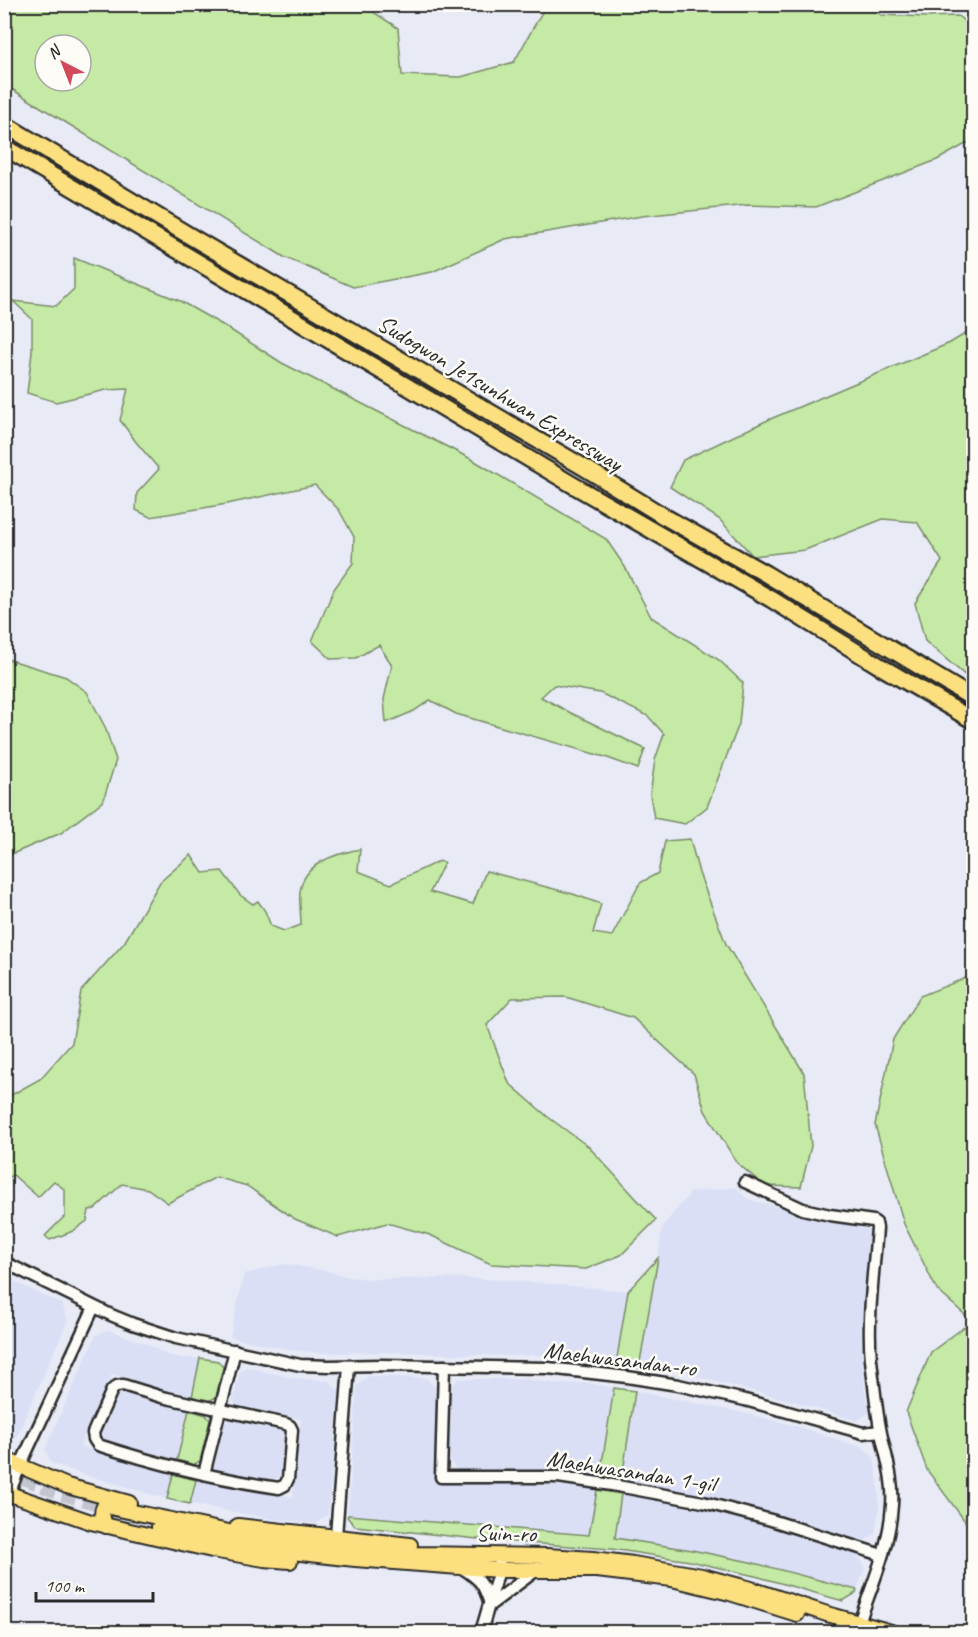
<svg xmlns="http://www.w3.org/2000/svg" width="978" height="1637" font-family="Caveat,sans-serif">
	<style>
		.built { fill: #dadff5 }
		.green { fill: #c4eaa5; stroke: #788a68; stroke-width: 1.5; fill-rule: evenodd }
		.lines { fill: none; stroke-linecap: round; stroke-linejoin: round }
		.major-tunnel { stroke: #c2c5cd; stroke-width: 14; stroke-dasharray: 14 7; stroke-linecap: butt }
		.minor-casing { stroke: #2b2b2b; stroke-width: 15 }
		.major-casing { stroke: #2b2b2b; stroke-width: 18 }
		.highway-casing { stroke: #2b2b2b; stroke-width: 20 }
		.minor { stroke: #fdfcf7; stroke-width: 10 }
		.major { stroke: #fce080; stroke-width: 14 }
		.highway { stroke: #fce080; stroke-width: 15 }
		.labels { text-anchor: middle; stroke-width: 5; stroke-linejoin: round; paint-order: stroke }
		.street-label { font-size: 24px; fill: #2b2b2b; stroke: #fdfcf7 }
	</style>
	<rect width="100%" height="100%" fill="#e8ebf6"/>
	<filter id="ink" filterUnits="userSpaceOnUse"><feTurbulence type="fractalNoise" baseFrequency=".0167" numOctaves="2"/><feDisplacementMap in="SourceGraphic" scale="12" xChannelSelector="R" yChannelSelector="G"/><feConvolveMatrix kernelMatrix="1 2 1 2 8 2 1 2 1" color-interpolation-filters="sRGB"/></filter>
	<g filter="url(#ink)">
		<g class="built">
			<path d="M736,1187L747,1199L870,1230L864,1284L861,1334L865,1393L869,1412L857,1421L792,1401L701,1378L687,1372L662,1369L653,1370L639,1368L658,1258L662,1227L691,1192Z"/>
			<path d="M284,1264L323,1270L350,1277L371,1279L466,1278L505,1280L628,1291L616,1364L584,1358L559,1355L508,1356L386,1352L321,1353L291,1350L230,1337L244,1274Z"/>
			<path d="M4,1277L62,1304L68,1320L16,1438L5,1433Z"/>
			<path d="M109,1330L150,1345L165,1354L182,1358H200L192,1397L147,1385L112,1374L80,1446L173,1474L167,1499L82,1474L51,1463L45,1449L96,1335Z"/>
			<path d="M247,1367L292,1378L330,1381L339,1392L328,1514L316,1524L272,1519L190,1504L196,1480L293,1497L301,1419L236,1407L233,1400L240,1371Z"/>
			<path d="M368,1376L426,1378L435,1387L434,1483L556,1485L597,1490L589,1535L348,1515L357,1386Z"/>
			<path d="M458,1379H526L558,1384L589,1383L614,1388L600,1476L554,1470H457L448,1459V1389Z"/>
			<path d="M635,1391L740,1412L796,1426L864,1448L874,1458L878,1481L879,1509L875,1534L865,1541L719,1498L622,1479Z"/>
			<path d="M125,1393L189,1410L177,1460L103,1440L101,1433L118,1395Z"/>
			<path d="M230,1420L281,1430L285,1435L281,1475L275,1480L217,1470L214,1464L223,1424Z"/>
			<path d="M621,1494L685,1505L749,1522L858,1555L865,1567L857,1590L750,1562L692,1550L614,1538Z"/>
		</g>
		<g class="green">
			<path d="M869,4L881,15L926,17L958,16L973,29V140L937,160L816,207L748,205L642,216L505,239L432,272L353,287L284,257L5,85V5H365L367,8L398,28L402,75L461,77L514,62L546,5ZM45,45H81V81H45Z"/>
			<path d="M74,258L180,301L226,327L282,363L473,460L606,539L625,567L651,617L719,660L743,683L739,724L707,807L685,824L654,818L650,795L655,760L664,734L648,716L600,693L554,685L541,697L569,712L645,749L638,769L605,757L456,714L430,700L414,711L386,723L384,699L392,665L379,645L356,658L331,659L312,641L334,589L353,563L354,537L339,510L315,485L227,504L150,517L136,510L137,493L159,469L136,442L120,420L128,389L106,390L56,402L27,393L32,352V319L13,301L56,306L74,289Z"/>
			<path d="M973,329V682L925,641L915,603L942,561L917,522L883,519L805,550L753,556L719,519L670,487L683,460L768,420L950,343Z"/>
			<path d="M4,658L66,677L87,692L105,727L116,760L103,801L61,833L5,857Z"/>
			<path d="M690,839L699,873L726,944L804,1073L811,1146L801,1187L765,1186L737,1163L705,1111L694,1074L633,1018L566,997L512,998L487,1025L509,1083L548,1117L589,1147L656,1220L621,1255L586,1269L491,1264L430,1235L387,1223L338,1237L295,1219L247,1186L216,1177L168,1203L148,1189L122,1184L95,1209L89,1210L87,1221L73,1231L50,1240L45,1236L65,1216V1190L54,1181L38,1197L13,1175L5,1180L4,1099L40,1079L72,1043L81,991L124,943L160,882L191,855L203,873L222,871L240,895L253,904L258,901L265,911L271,926L284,931L301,925C301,915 299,903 300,892C303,863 335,854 360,849L358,871L391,884L439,861L444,863L430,892L473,904L486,871L573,894L601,904L593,933L612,936L640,883L658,873L665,841Z"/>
			<path d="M973,975V1532L927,1470L906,1412L931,1352L972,1321L937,1290L904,1224L875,1125L893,1039L920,996Z"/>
			<path d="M658,1258L639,1368L616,1364L628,1291Z"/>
			<path d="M200,1358L218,1361L223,1367L216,1397L209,1401L192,1397Z"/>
			<path d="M614,1388L635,1391L622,1479L600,1476Z"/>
			<path d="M189,1410L206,1415L210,1420L200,1461L193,1465L177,1460Z"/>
			<path d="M173,1474L196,1480L190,1504L167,1499Z"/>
			<path d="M597,1490L621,1494L615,1538L692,1550L750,1562L857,1590L856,1593L843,1601L759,1577L690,1561L612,1549L487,1540L355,1526L347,1517L348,1515L589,1535Z"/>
		</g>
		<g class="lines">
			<path class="major-tunnel" d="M4,1470L62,1494L114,1508"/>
			<defs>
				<g id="minor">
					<path d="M745,1182L803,1209L830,1215L873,1221L876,1223L877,1228C874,1270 867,1319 871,1360C874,1384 876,1409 881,1433C886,1457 894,1480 892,1505C890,1545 872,1585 859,1623"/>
					<path d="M4,1262L111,1315L133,1324L176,1338L300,1365L329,1366L381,1365L548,1368L627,1377L678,1385L745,1400L863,1433L880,1431"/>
					<path d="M444,1366L441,1477H558L612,1485L703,1502L771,1520L882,1555"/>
					<path d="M123,1385L162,1397L286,1424L290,1426L292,1430L288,1479L285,1485L279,1488C217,1479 157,1464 98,1445L94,1439L93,1433L112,1390L117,1386Z"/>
					<path d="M204,1474L235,1350"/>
					<path d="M9,1494L20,1466L94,1307"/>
					<path d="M336,1536L349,1366"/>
					<path d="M461,1567C480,1580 483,1582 490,1604"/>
					<path d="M490,1605L538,1569"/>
					<path d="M481,1632L499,1570L500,1555"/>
				</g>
				<g id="major">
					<path d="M4,1459L67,1486L129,1503"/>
					<path d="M4,1492L91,1522L212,1550L264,1559L290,1561"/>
					<path d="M114,1508L262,1539L374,1551L416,1554L547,1556L593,1559L633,1564L702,1576L751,1589L827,1614L891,1632"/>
					<path d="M106,1526C100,1515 101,1506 111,1499"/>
					<path d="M238,1526L410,1545"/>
					<path d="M159,1527L265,1549L355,1559L499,1570H597L672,1579L730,1593L797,1614"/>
				</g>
				<g id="highway">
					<path d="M4,124L195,239L585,468L665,517L766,574L974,699"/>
					<path d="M4,147L573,485L771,599L878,665L974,721"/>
				</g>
			</defs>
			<use href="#minor" class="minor-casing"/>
			<use href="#major" class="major-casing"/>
			<use href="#highway" class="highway-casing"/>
			<use href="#minor" class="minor"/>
			<use href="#major" class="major"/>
			<use href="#highway" class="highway"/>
		</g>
	</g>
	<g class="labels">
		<g class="street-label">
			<text transform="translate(500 393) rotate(31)" y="8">Sudogwon Je1sunhwan Expressway</text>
			<text transform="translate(620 1359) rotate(7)" y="8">Maehwasandan-ro</text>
			<text transform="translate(631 1471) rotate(9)" y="8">Maehwasandan 1-gil</text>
			<text transform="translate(506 1533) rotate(1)" y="8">Suin-ro</text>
		</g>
	</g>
	<rect width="978" height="1637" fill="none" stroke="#fdfcf7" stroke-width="24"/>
	<rect x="12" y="12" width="954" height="1613" fill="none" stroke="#2b2b2b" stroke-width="2" filter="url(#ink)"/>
	<g transform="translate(63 63) rotate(318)"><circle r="28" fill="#fdfcf7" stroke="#a9a8a5" stroke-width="1.5"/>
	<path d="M0-4.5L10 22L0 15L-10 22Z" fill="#d1495b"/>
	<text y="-9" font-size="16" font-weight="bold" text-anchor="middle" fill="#2b2b2b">N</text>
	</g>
	<path d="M36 1592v9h117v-9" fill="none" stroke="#2b2b2b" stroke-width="3"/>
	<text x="45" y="1592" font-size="18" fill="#2b2b2b" stroke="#fdfcf7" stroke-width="4.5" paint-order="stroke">100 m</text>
</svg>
